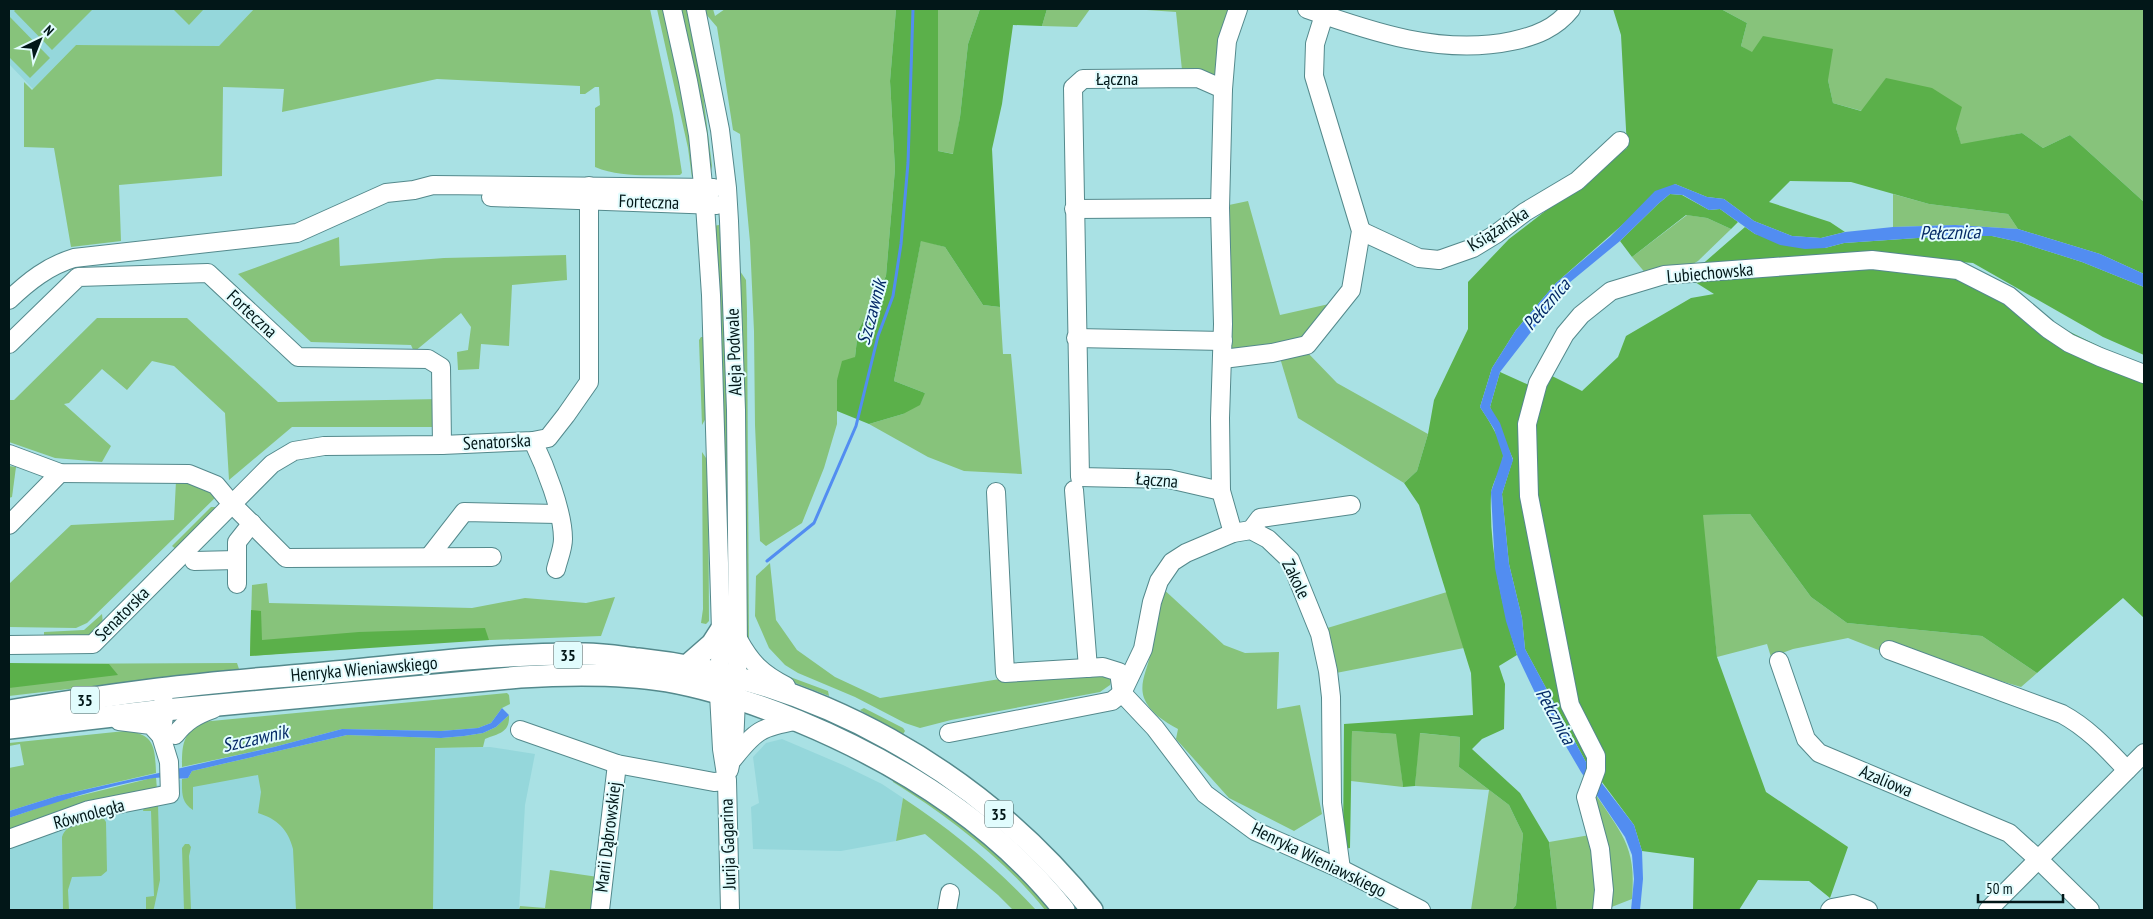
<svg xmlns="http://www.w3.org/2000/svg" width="2153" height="919" font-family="'PT Sans Narrow',sans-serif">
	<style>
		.built { fill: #95d7db }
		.green { fill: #87c37b }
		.forest { fill: #5bb04a }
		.water { fill: #528df1 }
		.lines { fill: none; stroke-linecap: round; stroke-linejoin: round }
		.stream { stroke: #528df1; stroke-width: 3 }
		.minor-casing { stroke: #54898c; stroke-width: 20 }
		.major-casing { stroke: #54898c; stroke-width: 24 }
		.minor { stroke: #fff; stroke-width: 18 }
		.major { stroke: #fff; stroke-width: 21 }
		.labels { text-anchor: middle; stroke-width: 4; stroke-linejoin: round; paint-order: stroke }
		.shield { fill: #e1fcfd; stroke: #455c5d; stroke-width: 1 }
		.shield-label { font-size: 16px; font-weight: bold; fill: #021718 }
		.street-label { font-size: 18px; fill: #021718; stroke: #e1fcfd }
		.water-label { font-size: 19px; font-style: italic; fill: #052a67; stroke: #e1fcfd }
	</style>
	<rect width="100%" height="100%" fill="#a9e1e4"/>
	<g class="built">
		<path d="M9,9H254L219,46L76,45L33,89L9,64Z"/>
		<path d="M353,739L435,748L490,747L535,754L525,805L519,910H9V827L150,787Z"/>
		<path d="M782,739L843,765L882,784L903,798L896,841L841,851L753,849L751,807L759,803L753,757L766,743Z"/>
	</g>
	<g class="green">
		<path d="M16,9H93L52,50L14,11Z"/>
		<path d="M173,9H204L189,25Z"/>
		<path d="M254,9H650L673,115L682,173L680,175C652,175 621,178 595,167V108L600,105L599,87H595L585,94H580V86L437,79L282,112L284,89L223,87L222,176L119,185L121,241L71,247L54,148L24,147V82L32,90L76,45L219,46Z"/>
		<path d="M657,9H666L679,67L695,172L692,178L688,148Z"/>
		<path d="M679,9H689L698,54L712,166L710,176Z"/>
		<path d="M704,9H713L715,16L725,9H896L890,81L895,169L886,276L858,331L855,357L837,380V424L824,468L802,523L766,546L760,541L755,425L754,331L750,242L740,134L733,130L717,27L705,13Z"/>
		<path d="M938,9H980L968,44L960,117L954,154L938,151Z"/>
		<path d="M1047,9H1090L1077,27L1042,26Z"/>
		<path d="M1132,9H1234L1217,81L1182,70L1176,12Z"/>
		<path d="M1721,9H2144V202L2070,135L2043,148L2022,133L1961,145L1956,128L1862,111L1833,103L1828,80L1752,53L1741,46L1747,23Z"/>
		<path d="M9,16L50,58L30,78L9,57Z"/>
		<path d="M1893,194L1929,204L2008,214L2018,229L1955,225L1893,227Z"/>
		<path d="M1248,201L1280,315L1338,302L1303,343L1236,352L1229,345V205Z"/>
		<path d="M1687,215L1707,218L1731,229L1698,261L1686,268L1647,275L1632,257Z"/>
		<path d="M719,225L728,312L731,640H727L726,499L721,436L713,226Z"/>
		<path d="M339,237L340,266L444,258L566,255L567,280L512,285L509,346L481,344L479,369L458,370L457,352L468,350L471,327L461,313L414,352L411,345L311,342L238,274Z"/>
		<path d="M921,240L945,247L983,305L1000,307L1003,354H1011L1022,474L964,471L928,457L869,424L903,414L925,393L894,381Z"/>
		<path d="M740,271L746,280L747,312L749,639L746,641Z"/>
		<path d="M97,318H187L278,402L440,399L438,427H292L229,480L225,413L174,366L152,361L127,390L102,369L69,403L64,404L111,446L102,462L55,458L9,442V400H14Z"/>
		<path d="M701,337H705L706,418L702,425L699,340Z"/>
		<path d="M1306,351L1337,383L1428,434L1417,471L1404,483L1298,418L1280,358Z"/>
		<path d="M702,452L708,461L709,621L706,624L701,623L703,609Z"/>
		<path d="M9,466L16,467L12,497L9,498Z"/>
		<path d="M176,481H200L219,494L87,623L76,628L9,627V584L71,525L174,520Z"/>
		<path d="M211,507H217L177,550L172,546Z"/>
		<path d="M1750,514L1811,597L1847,623L1982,636L2037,673L2021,687L1946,665L1881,651L1848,638L1793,649L1771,657L1767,644L1717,657L1702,515Z"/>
		<path d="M770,563L776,620L797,650L835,677L880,698L1000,679L1102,672L1112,678L1110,685L1100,692L951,720L920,728L905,723L855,697L798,673L785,665L769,648L755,616L756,576Z"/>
		<path d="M267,583L269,603L472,608L525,598L586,603L615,597L601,636L411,643L250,656L252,585Z"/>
		<path d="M1160,586L1224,645L1245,653L1279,652L1277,709L1300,705L1322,814L1294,831L1229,798L1176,739L1178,729C1165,722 1149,712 1144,698C1139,683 1147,670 1150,656C1154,633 1155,609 1160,586Z"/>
		<path d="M1447,592L1464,648L1336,673L1324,629Z"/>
		<path d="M102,614L103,624L88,637L44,638V632L84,630Z"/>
		<path d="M237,663L239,669L9,696V664Z"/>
		<path d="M782,674L828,691L829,696L777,676Z"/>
		<path d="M507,693L509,695L510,704L502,708L491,723L478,728L441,731L342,729L274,747L182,767C182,747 182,734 201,722Z"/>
		<path d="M771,699L816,716L893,751L890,758L769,704Z"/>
		<path d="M864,708L903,728L905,731L902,736L860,710Z"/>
		<path d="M509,715C510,733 499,733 485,739L483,747L435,748L433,910H296L293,849C288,829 277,819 258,813L261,792L258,775L193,787V810C181,802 182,793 182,779L188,778L192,771L347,735L441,738L464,736L483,733L496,727Z"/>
		<path d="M125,731C155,733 155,748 156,773L57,796L9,811V768L24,765L20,744L9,746V743Z"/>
		<path d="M1352,731L1397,734L1403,787L1351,781Z"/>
		<path d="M1419,733L1460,737L1459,767L1509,805L1523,834L1516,905L1512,910H1471L1489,790L1415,786Z"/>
		<path d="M156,777L157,790L9,832V818L58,801Z"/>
		<path d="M892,778L972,830L1055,910H1045C1004,859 948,816 893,782Z"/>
		<path d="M1593,790C1620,833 1637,844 1632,899L1609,908Z"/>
		<path d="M903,798C952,830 996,867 1036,910H1013L998,895L925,834L896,841Z"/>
		<path d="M158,804L160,880L154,908L153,910H146V897L154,896L151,811H143L144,807Z"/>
		<path d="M98,817L104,819L106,822L107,871L101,876L72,877L68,890L69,910H63L62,837C67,822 85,821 98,817Z"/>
		<path d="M1590,835L1598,910H1557L1549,842Z"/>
		<path d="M185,844H189L191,847L189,856L191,910H184L182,848Z"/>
		<path d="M550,870L598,877L595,910H519L520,906L545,908Z"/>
	</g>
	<g class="forest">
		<path d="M896,9H938V151L953,154L960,117L968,44L980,9H1047L1042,26L1013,25L1002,104L992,149L1000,307L983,305L945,247L921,241L894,381L925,393L920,405L903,414L869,424L837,411V380L842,361L855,357L858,331L886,276L895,169L890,81Z"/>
		<path d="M1613,9H1721L1747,23L1741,46L1752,52L1763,36L1833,49L1828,80L1833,103L1861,111L1886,78L1932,88L1962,107L1956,128L1961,144L2022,133L2043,148L2070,135L2144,202V274L2100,254L2018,229L2008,214L1929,204L1851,182L1790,181L1769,202L1830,222L1845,232L1821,238L1792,236L1754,221L1724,199L1707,197L1675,184L1629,219L1556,283L1516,330L1492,368L1480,407C1489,421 1500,437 1503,454C1504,467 1492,481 1491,494C1489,549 1501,603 1517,655L1499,666L1505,684L1504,729L1482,739L1472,749L1520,793L1549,842L1557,910H1512L1516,905L1523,834L1509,805L1459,767L1460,737L1420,733L1415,786L1403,787L1396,734L1352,731L1350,848L1343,849L1344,724L1473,715L1471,673L1419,505L1404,483L1417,471L1428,434L1434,400L1468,329V282L1509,239L1627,148L1621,35Z"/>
		<path d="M1670,194L1682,195L1709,210L1720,209L1738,222L1731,229L1707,218L1686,215L1632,257L1620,241L1658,204Z"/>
		<path d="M1745,227L1755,234L1825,248L1844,243L1947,236H1992L2019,242L2082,262L2144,287V355L2103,337L1973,263L1874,255L1698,268Z"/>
		<path d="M1874,267L1961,279L2107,350L2144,366V618L2123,598L2037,673L1982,636L1847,623L1811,597L1750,514L1703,515L1717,657L1766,792L1848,847L1830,898L1809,881L1758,880L1739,910H1693L1694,858L1642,851L1634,825L1599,778L1577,704L1533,496L1534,425L1550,375L1582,391L1618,357L1626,336L1691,298L1714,294L1687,277Z"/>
		<path d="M1500,372L1531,386L1523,495L1592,755L1587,764L1525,649L1522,618L1509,564L1502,494L1513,459L1490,407Z"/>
		<path d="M251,610L261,611L262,640L359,632L485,628L489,640L250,656Z"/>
		<path d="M9,663L109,664L118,675L9,688Z"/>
	</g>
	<g class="water">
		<path d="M1675,184L1707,197L1724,199L1754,221L1792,236L1821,238L1845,232L1893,227L1955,225L2018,229L2100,254L2144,274V287L2082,262L2019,242L1992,236H1947L1844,243L1825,248L1805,249L1780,245L1755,234L1720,209L1709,210L1683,195L1670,194L1658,204L1620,241L1569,283L1500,372L1490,407L1500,423L1513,460L1502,494L1509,564L1522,618L1525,649L1587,764L1634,825L1642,851L1643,879L1640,910H1631L1634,879L1632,855L1625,837L1581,772L1537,697L1517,655L1506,621L1495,568L1491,492L1503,456L1494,429L1480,407L1492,368L1516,330L1556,283L1610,237L1655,191Z"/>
		<path d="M502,708L509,715L496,727L483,733L464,736L441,738L347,735L192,771L188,778C177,780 165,776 154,778C104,786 56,802 9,818V811L57,796L274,747L342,729L441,731L478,728L491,723Z"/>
	</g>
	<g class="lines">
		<path class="stream" d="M767,561L814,523L856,426L878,336L893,296L901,244L908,163L913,9"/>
		<defs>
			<g id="minor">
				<path d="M672,9L688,81L698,135L705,205L711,295L721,630L719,694L722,749L727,781L730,910"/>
				<path d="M696,9L720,130L727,188L729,221L736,410L738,651L734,746L729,770"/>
				<path d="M1307,9C1372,32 1442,56 1512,41C1536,36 1556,28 1571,9"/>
				<path d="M491,197L717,205"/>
				<path d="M1074,209L1220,208"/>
				<path d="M1361,231L1419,258L1439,260L1473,248L1496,234L1525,212L1577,181L1620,141"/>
				<path d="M9,300C29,281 48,266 74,258L297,233L386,193L414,190L433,185L714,188"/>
				<path d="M1076,338L1223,341"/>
				<path d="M9,344L78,277L208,273L298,357L428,359L441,367L442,445"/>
				<path d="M1223,359L1272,353L1307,345L1351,290L1361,231L1314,76L1315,44L1324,15"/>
				<path d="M533,441C545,466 563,511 563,539C563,549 558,560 556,569"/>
				<path d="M9,454L60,473L189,474L216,485L231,503L286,558L492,557"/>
				<path d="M1074,490L1088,668"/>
				<path d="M1221,491L1169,479L1080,477L1073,88L1083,79L1198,78L1223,89"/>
				<path d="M996,492L1005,673L1103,667L1119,672L1122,693"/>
				<path d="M9,525L60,473"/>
				<path d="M1251,530L1260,518L1351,505"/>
				<path d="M1233,533L1221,491L1220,418L1223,324L1220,208L1223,89L1227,41L1238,9"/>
				<path d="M429,557L464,512L558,514"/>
				<path d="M194,561L237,560"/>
				<path d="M237,584V542L252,523"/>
				<path d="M738,639C751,663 762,674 786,686"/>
				<path d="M9,645L93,644L272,464L294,451L324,446L442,445L533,441L548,438L566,415L589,382V186"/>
				<path d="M1889,650L2062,714C2088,728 2107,749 2127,770"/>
				<path d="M1779,661L1806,739L1819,753L2009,833L2039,860L2090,910"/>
				<path d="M1122,693L1155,728L1205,794L1255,831L1341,869L1421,910"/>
				<path d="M119,721L151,725L161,736"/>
				<path d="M520,730L617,764L714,782L727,781"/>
				<path d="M949,733L1112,701L1122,693L1143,649L1152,602L1159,581L1172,562L1186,553L1233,533L1251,530L1268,539L1290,560L1320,634L1328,671L1331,697L1332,803L1341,869"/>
				<path d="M175,735C186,721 196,715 213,709"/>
				<path d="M733,759C755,731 761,727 796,721"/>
				<path d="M9,839L89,810L170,794L169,762L161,736L165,710L163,697"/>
				<path d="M600,910L617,764"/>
				<path d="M947,910L950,893"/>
				<path d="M1602,910L1604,890L1600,849L1586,797L1596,770V756L1570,705L1529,496L1527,424L1538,383L1565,334L1581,315L1611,291L1664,275L1872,260L1958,270L2009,296L2048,329L2069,343L2100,357L2144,374"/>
				<path d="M1830,910L1832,908L1853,904L1868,910"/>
				<path d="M1988,910L2144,753"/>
			</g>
			<g id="major">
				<path d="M688,665L712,644L721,630"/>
				<path d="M9,711C59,703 109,695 159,689C221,681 284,677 346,671C425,663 506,653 585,654C603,654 621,657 638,659C816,678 980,771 1092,910"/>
				<path d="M9,728L165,710L520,677C569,674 619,673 667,681C712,689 756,704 798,721C899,763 995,823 1064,910"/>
			</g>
		</defs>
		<use href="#minor" class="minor-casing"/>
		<use href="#major" class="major-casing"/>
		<use href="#minor" class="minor"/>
		<use href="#major" class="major"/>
	</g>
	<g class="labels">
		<g class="shield">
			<rect x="554" y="641.5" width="28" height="27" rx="4"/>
			<rect x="71" y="686.5" width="28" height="27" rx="4"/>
			<rect x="985" y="800.5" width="28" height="27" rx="4"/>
		</g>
		<g class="shield-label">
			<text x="568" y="661">35</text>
			<text x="85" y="706">35</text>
			<text x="999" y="820">35</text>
		</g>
		<g class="street-label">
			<text x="1117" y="85">Łączna</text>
			<text transform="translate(649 202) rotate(2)" y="6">Forteczna</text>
			<text transform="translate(1498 229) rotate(-32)" y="6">Książańska</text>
			<text transform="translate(1710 273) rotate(-5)" y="6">Lubiechowska</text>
			<text transform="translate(252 314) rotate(43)" y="6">Forteczna</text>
			<text transform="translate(734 352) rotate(-92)" y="6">Aleja Podwale</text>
			<text transform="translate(497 442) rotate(-3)" y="6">Senatorska</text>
			<text transform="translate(1157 480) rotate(5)" y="6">Łączna</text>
			<text transform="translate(1296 579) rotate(64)" y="6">Zakole</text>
			<text transform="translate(122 614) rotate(-45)" y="6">Senatorska</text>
			<text transform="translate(364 669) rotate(-5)" y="6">Henryka Wieniawskiego</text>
			<text transform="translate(1886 781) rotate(23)" y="6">Azaliowa</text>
			<text transform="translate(89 814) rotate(-15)" y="6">Równoległa</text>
			<text transform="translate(608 837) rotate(-83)" y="6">Marii Dąbrowskiej</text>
			<text transform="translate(728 844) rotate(-92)" y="6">Jurija Gagarina</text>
			<text transform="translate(1319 860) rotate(26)" y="6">Henryka Wieniawskiego</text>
		</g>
		<g class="water-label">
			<text transform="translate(1950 232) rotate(-1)" y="7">Pełcznica</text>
			<text transform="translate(1546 304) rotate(-49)" y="7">Pełcznica</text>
			<text transform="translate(871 312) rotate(-75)" y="7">Szczawnik</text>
			<text transform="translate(1556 716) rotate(61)" y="7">Pełcznica</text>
			<text transform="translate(255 738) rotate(-13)" y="7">Szczawnik</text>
		</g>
	</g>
	<rect width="2153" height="919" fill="none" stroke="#021718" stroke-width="20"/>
	<g transform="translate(40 40) rotate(43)" stroke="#e1fcfd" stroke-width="4" paint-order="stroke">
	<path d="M0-4L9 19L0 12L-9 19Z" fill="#021718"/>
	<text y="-8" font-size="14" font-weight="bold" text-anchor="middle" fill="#021718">N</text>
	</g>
	<path d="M1978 894v8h85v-8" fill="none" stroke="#021718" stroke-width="2.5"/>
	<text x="1986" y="894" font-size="15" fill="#021718" stroke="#e1fcfd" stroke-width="4" paint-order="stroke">50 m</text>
</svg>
